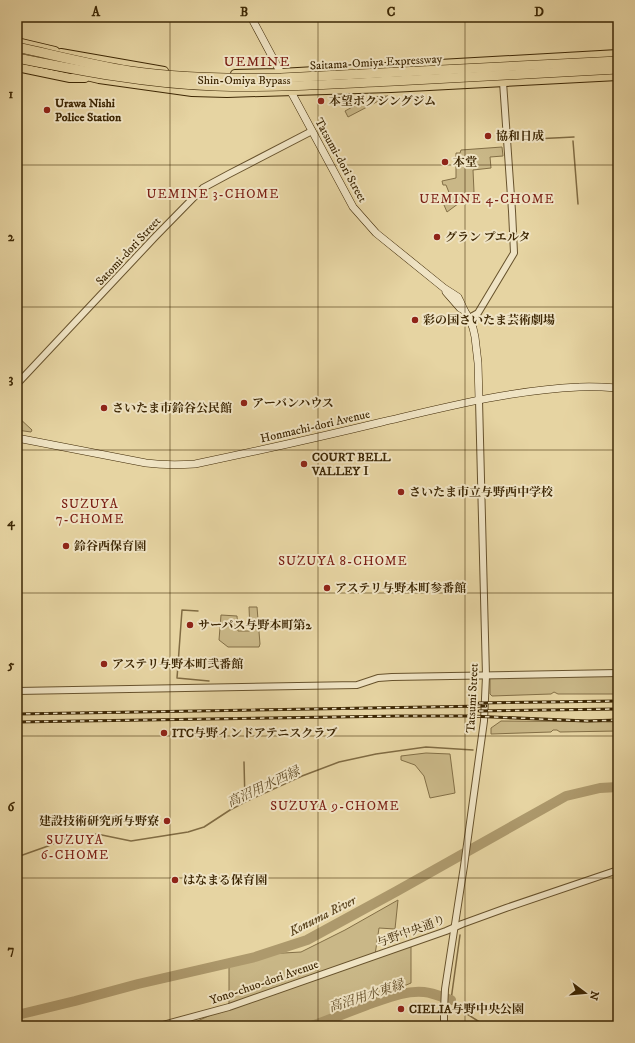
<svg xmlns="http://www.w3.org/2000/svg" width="635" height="1043" font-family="'IM FELL DW Pica','Noto Serif JP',serif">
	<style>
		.green { fill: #c9b787; stroke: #836f46 }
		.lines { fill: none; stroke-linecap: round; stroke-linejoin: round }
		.stream { stroke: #806b42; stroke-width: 1.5 }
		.river { stroke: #ad996c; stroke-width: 10 }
		.tertiary-casing { stroke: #67522c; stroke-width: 8 }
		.secondary-casing { stroke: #3d2704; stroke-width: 8 }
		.trunk-casing { stroke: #3d2704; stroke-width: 10 }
		.tertiary { stroke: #efe3c3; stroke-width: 6 }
		.secondary { stroke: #efe3c3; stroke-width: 7 }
		.trunk { stroke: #e6d4a2; stroke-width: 8 }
		.rail-casing { stroke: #3d2704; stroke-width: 3 }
		.rail { stroke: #efe3c3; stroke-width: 1.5; stroke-dasharray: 4.5; stroke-linecap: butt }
		.motorway-bridge-casing { stroke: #3d2704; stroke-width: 10; stroke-linecap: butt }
		.motorway-bridge { stroke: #e6d4a2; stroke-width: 9 }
		.grid { fill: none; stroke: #3d2704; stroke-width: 1; stroke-opacity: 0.55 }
		.poi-dot { fill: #8f2418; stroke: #efe3c3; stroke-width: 1.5 }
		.labels { text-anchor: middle; stroke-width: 4; stroke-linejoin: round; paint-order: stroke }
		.street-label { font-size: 12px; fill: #3d2704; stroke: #efe3c3 }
		.poi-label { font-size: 12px; font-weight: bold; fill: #3d2704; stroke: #efe3c3; text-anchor: start }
		.neighbourhood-label { font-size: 13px; letter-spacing: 1px; fill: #7a1f14; stroke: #efe3c3 }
		.water-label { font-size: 13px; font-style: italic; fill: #5f4923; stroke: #efe3c3 }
		.quarter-label { font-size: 14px; letter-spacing: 1px; fill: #7a1f14; stroke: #efe3c3 }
		.neatline { fill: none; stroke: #3d2704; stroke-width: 1.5 }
		.grid-label { font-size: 13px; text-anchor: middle; font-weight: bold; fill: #3d2704 }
	</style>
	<rect width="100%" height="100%" fill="#e6d4a2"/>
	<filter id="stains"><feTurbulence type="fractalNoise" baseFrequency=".005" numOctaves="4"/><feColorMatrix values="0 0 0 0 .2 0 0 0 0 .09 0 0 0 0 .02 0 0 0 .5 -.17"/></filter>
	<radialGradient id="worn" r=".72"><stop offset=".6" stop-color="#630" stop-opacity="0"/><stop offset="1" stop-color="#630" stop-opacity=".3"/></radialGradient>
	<g class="green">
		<path d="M388,96L348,117L345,111L371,97Z"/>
		<path d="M502,147L503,156L490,157L491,168L473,170L474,192L447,212L441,198L450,195L446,185H443L442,181L456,178V153H460L461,150Z"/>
		<path d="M17,416L32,430L31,432L17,430Z"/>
		<path d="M249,607H257L260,644L259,647H228L219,640L221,615L237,616L238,631H250Z"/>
		<path d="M618,676V694H558L554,692L551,694L492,696L490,694V678H491Z"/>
		<path d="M501,721L618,722V731L560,732L557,730H553L551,732L491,734V728Z"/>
		<path d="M426,753L450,754L455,793L430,798L424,776L415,765L401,760V756Z"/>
		<path d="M398,900L395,929L379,928L375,955L411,943V983L368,1001L305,1026H186L229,1007V963L266,954L301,952L345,930Z"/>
	</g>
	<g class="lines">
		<g class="stream">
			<path d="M514,140L574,137"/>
			<path d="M573,141L578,204"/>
			<path d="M198,611L182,610L177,678L209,681"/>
			<path d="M244,762L245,802"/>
			<path d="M17,857L48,846L71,836L97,834L131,841L188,832L204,827L230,810L245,802L302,776L339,762L376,754L426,747L473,750"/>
			<path d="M460,935L451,1000L459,1009L486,1026"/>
		</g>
		<g class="river">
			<path d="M17,1015L75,1001L138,984L255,957L307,940L397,891L566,796L600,788L618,787"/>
			<path d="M312,1026C330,1019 349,1012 367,1005C385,999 405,990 424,992C434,993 442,997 451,1000"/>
		</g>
		<defs>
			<g id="tertiary">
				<path d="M469,318L478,313L514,253L512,211L503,82"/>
				<path d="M17,384L155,237L203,188L229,174L312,131"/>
				<path d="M17,691L357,685L378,678L392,677L618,673"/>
				<path d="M159,1026L229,1007L446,931L462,924L506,908L618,870"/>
				<path d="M444,1026V1010L445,989L464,866L484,721L486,676L479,400"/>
			</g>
			<g id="secondary">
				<path d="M251,17L283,77"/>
				<path d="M289,88L353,207L376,233L444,288L458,297L460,301L464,310L469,318L473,328L475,337L478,363L479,400"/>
				<path d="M446,292L460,308L464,310"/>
				<path d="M17,438L146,463C162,465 178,465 195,464C257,451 320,437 382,422C446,407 512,390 579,387C592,386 605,387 618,388"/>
			</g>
			<g id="trunk">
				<path d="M17,42L55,51"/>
				<path d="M61,53L164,71"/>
				<path d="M17,67L70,78H85"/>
				<path d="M78,74L99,79L192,92L227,93L391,88L618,76"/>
				<path d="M235,74L280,73L618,54"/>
			</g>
		</defs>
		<use href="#tertiary" class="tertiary-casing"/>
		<use href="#secondary" class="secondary-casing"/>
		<use href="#trunk" class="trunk-casing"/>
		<use href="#tertiary" class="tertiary"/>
		<use href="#secondary" class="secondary"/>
		<use href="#trunk" class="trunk"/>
		<defs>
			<g id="rail">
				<path d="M479,703L618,701"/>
				<path d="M479,711L618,709"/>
				<path d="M17,714L486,706"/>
				<path d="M17,722L400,716H470L587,721L618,720"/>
			</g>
		</defs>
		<use href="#rail" class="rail-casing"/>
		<use href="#rail" class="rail"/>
		<defs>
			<g id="motorway-bridge">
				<path d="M17,47C54,55 92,65 130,71C180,78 231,79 281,78L618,61"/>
				<path d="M17,58C82,71 148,84 215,86C275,88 334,84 394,81C469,77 543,73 618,69"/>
			</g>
		</defs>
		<use href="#motorway-bridge" class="motorway-bridge-casing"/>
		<use href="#motorway-bridge" class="motorway-bridge"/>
	</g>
	<path class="grid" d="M170,17V1026M318,17V1026M465,17V1026M17,165H618M17,307H618M17,450H618M17,593H618M17,736H618M17,878H618"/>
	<g class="poi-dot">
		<circle cx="321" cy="101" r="4"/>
		<circle cx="47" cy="110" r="4"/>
		<circle cx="488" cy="136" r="4"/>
		<circle cx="445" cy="162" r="4"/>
		<circle cx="437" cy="237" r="4"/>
		<circle cx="415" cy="320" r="4"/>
		<circle cx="244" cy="403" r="4"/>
		<circle cx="104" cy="408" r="4"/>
		<circle cx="304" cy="464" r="4"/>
		<circle cx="401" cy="492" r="4"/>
		<circle cx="66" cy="546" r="4"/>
		<circle cx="327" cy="588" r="4"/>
		<circle cx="190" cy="625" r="4"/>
		<circle cx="104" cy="664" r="4"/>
		<circle cx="164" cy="733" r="4"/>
		<circle cx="167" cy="821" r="4"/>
		<circle cx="175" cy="880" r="4"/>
		<circle cx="401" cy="1009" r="4"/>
	</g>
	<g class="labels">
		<g class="street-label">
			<text transform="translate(376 62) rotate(-3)" y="4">Saitama-Omiya Expressway</text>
			<text x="244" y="84">Shin-Omiya Bypass</text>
			<text transform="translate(341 160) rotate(61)" y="4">Tatsumi-dori Street</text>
			<text transform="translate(128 251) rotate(-47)" y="4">Satomi-dori Street</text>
			<text transform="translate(315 426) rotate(-13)" y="4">Honmachi-dori Avenue</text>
			<text transform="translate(472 698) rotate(-87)" y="4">Tatsumi Street</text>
			<text transform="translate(411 931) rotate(-20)" y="4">与野中央通り</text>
			<text transform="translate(264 982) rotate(-19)" y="4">Yono-chuo-dori Avenue</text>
		</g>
		<g class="poi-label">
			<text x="329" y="105">本望ボクシングジム</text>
			<text x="55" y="107">Urawa Nishi<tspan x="55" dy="14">Police Station</tspan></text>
			<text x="496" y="140">協和日成</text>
			<text x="453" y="166">本堂</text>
			<text x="445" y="241">グラン プエルタ</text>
			<text x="423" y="324">彩の国さいたま芸術劇場</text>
			<text x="252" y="407">アーバンハウス</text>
			<text x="112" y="412">さいたま市鈴谷公民館</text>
			<text x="312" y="461">COURT BELL<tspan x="312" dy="14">VALLEYⅠ</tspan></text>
			<text x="409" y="496">さいたま市立与野西中学校</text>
			<text x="74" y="550">鈴谷西保育園</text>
			<text x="335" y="592">アステリ与野本町参番館</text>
			<text x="198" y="629">サーパス与野本町第2</text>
			<text x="112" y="668">アステリ与野本町弐番館</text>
			<text x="172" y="737">ITC与野インドアテニスクラブ</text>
			<text x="159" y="825" text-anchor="end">建設技術研究所与野寮</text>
			<text x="183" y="884">はなまる保育園</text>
			<text x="409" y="1013">CIELIA与野中央公園</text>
		</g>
		<g class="neighbourhood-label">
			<text x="213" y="198">UEMINE 3-CHOME</text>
			<text x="487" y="203">UEMINE 4-CHOME</text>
			<text x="90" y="508">SUZUYA<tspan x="90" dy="15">7-CHOME</tspan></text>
			<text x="343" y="565">SUZUYA 8-CHOME</text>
			<text x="335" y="810">SUZUYA 9-CHOME</text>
			<text x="75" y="844">SUZUYA<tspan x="75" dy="15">6-CHOME</tspan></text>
		</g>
		<g class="water-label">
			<text transform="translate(263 786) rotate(-25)" y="5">高沼用水西縁</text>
			<text transform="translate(322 915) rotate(-27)" y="5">Konuma River</text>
			<text transform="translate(366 995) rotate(-18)" y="5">高沼用水東縁</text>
		</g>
		<g class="quarter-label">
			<text x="257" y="66">UEMINE</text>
		</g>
	</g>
	<rect width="635" height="1043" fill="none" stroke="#e6d4a2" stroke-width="44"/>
	<g transform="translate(585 993) rotate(106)" stroke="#efe3c3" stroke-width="3" paint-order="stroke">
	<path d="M0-3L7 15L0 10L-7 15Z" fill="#3d2704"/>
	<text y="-6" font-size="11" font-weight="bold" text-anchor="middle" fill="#3d2704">N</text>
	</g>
	<rect x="22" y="22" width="591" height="999" class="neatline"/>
	<g class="grid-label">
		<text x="96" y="16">A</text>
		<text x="244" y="16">B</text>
		<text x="391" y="16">C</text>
		<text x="539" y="16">D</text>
		<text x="11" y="98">1</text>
		<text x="11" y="241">2</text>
		<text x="11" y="383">3</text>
		<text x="11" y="526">4</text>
		<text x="11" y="669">5</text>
		<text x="11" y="811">6</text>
		<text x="11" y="954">7</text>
	</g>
	<rect width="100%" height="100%" filter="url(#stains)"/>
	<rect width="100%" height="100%" fill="url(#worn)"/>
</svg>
